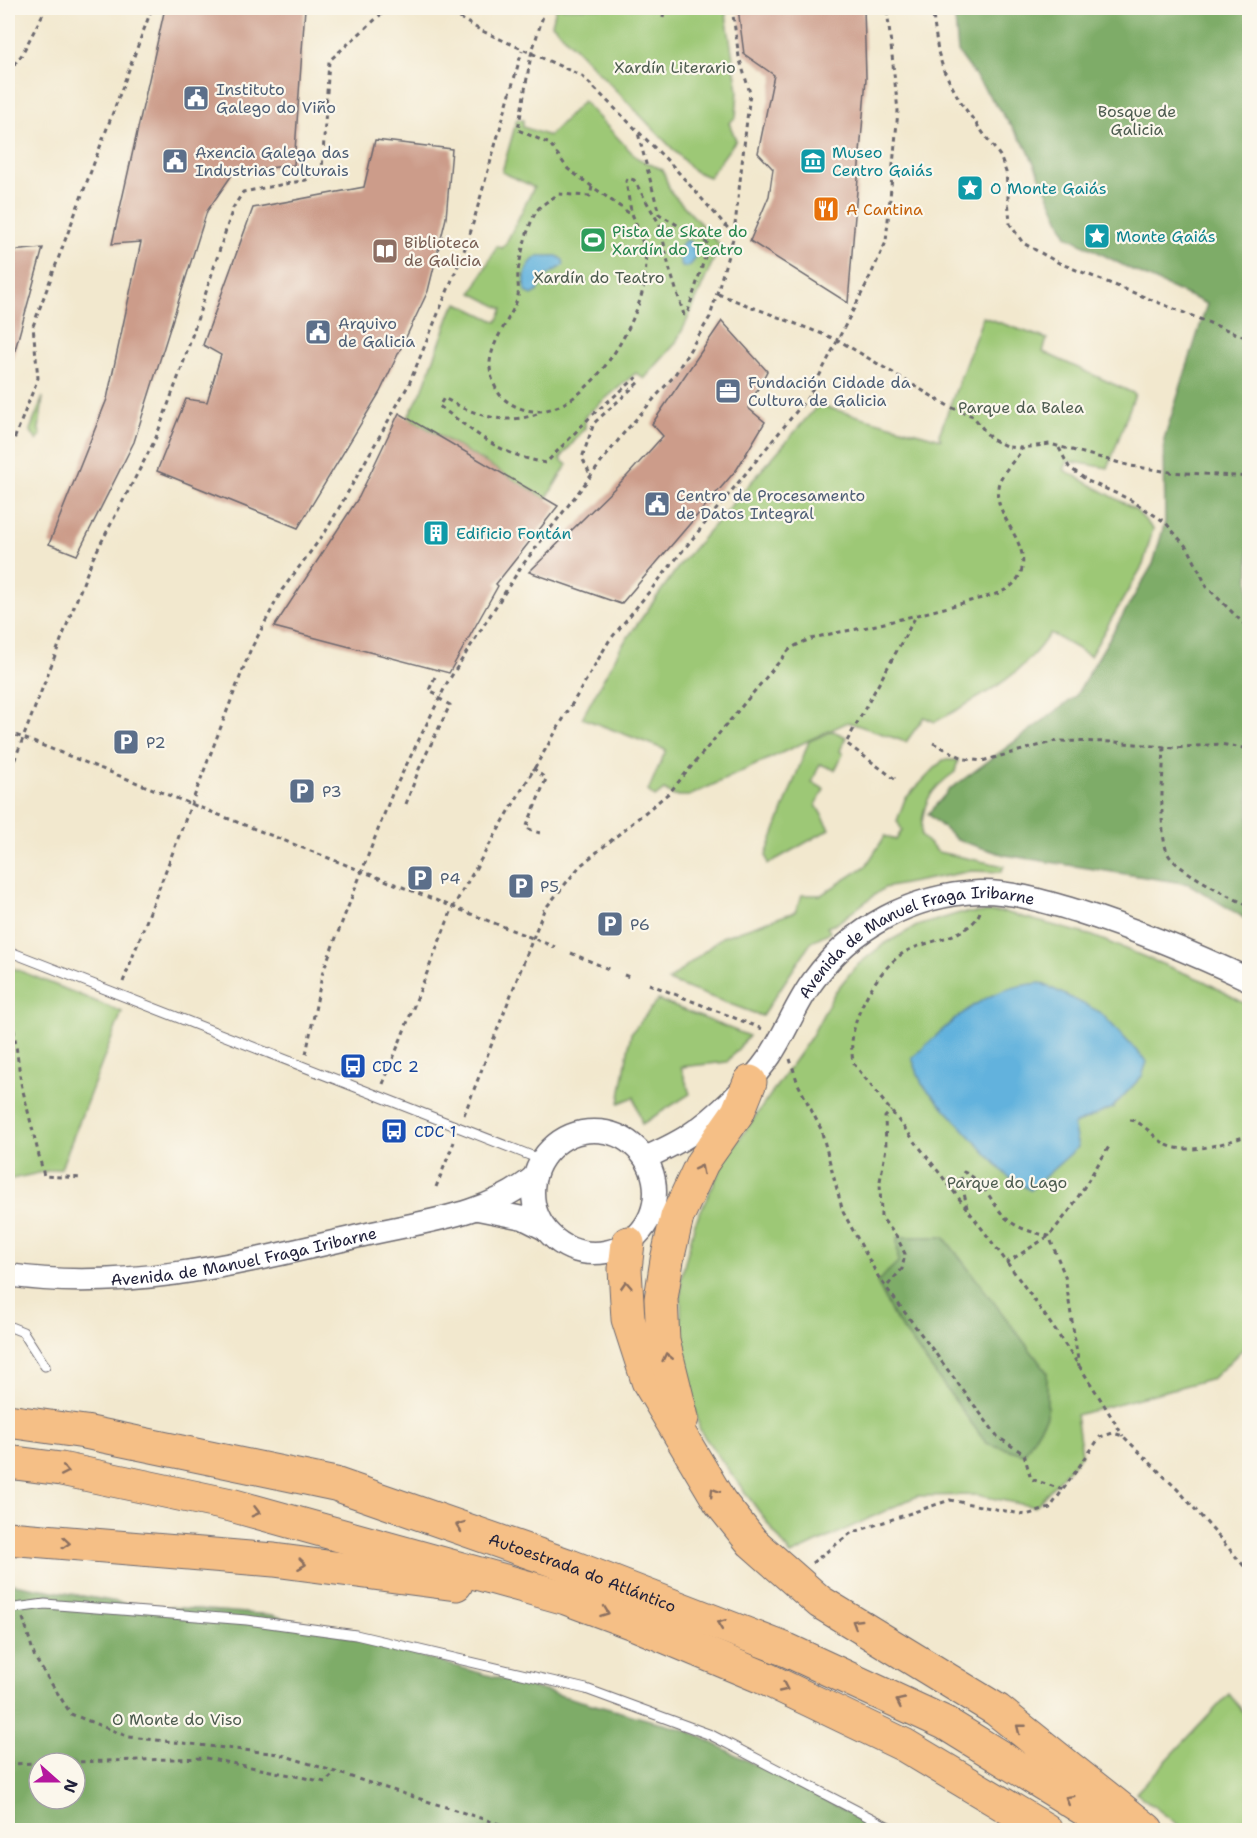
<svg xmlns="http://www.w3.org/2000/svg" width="1257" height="1838" font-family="'Shantell Sans',sans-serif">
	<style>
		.green { fill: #9dc876; stroke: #607558; stroke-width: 1.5 }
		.forest { fill: #7eac67; stroke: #506751; stroke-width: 1.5; fill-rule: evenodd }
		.water { fill: #62b2dd; stroke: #426a8c; stroke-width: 1.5 }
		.building { fill: #cc9c8a }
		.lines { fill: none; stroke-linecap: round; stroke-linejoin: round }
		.service-casing { stroke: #6b676e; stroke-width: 11 }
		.tertiary-casing { stroke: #6b676e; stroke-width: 25 }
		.motorway-casing { stroke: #6b676e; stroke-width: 35 }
		.path { stroke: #6b676e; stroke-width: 3; stroke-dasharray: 4.5 4.5; stroke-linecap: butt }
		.service { stroke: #fff; stroke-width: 9 }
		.tertiary { stroke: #fff; stroke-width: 22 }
		.motorway { stroke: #f5bf86; stroke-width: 33 }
		.oneway { stroke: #8c7060 }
		.labels { text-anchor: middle; stroke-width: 4.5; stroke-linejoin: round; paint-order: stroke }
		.park-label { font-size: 16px; fill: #4d5c50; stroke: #fbf7ec }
		.service-label { font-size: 16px; fill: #4e5e75; stroke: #fbf7ec; text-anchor: start }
		.culture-label { font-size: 16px; fill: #0d838f; stroke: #fbf7ec; text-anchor: start }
		.food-label { font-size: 16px; fill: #c56008; stroke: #fbf7ec; text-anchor: start }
		.leisure-label { font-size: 16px; fill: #27864d; stroke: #fbf7ec; text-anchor: start }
		.education-label { font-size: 16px; fill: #785e54; stroke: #fbf7ec; text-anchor: start }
		.street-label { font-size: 16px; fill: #22223b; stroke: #fbf7ec }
		.transit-label { font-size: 16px; fill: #164399; stroke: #fbf7ec; text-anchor: start }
	</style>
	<rect width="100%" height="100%" fill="#fbf7ec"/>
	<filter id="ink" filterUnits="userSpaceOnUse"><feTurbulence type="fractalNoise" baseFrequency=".0167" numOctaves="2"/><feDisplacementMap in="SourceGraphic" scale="12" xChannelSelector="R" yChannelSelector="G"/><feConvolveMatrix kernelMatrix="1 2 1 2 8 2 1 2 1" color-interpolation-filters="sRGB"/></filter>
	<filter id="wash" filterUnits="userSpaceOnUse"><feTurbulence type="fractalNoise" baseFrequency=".008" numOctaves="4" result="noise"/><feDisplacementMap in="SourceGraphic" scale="24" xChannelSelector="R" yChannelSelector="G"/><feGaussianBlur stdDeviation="1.35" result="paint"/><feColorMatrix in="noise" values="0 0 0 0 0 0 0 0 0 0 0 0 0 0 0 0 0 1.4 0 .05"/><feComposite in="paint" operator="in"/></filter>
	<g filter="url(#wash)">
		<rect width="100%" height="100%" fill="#f2e8ce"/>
		<g class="green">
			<path d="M556,8H725L738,90L736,117L729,123L736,140L709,177L694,171L552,24Z"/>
			<path d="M583,101L637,158L663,170L670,191L720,245L686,323L675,344L644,379L636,373L585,416V428L560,459L567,465L546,499L408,417L422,391L452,310L458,303L497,322L503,309L472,293L497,246L502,248L505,245L534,187L502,172L517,119L523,120V127L549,136Z"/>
			<path d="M983,317L1047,339L1043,352L1135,394L1108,468L1068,461L1064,470L1135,509L1153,529L1143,565L1090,656L1050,633C1020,679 981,696 935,722L924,717L906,742L848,722L689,796H674L664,790L655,797L648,791L666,750L582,718L621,647L681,563L818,405L941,439L939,435Z"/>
			<path d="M43,397L39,430L41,435L37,441L30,430Z"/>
			<path d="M833,731L846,737L840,751L843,754L835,770L820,764L812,782L824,789L816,805L830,829L768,864L766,855L809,741Z"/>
			<path d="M943,760H958L955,772C929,790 922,803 921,836L938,852L1004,866L1001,872L971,871L884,888L836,924L827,927L830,932L812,941L762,1016L668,981L722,937L795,912L802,895H821L866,866L885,836L896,840L902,830L897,821L905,799Z"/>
			<path d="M1004,912L1093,936L1204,981L1249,1006V1343L1213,1378L1076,1415L1082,1454L1035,1507L977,1495L917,1496L791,1555L700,1431L681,1347V1278L695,1223L726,1158L811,1037L835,992L855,967L884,944L917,926L960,913Z"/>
			<path d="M8,966L122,1012L61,1168L12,1179L8,1178Z"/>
			<path d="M658,1000L749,1036L727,1062L681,1067L690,1094L642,1124L634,1097L619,1103L631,1033Z"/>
			<path d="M1229,1694L1249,1719V1830H1185L1136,1793Z"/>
		</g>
		<g class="forest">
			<path d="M954,8H1249V921L1189,884L1005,855L957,840L928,814L949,790L1075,697L1153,564L1165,522L1164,439L1207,304L1138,273L1067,236L1027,148L958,52Z"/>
			<path d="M897,1237H944L1047,1372V1416L1024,1454L986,1443L893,1316L877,1282L898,1262Z"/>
			<path d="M8,1583L129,1604L272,1615L689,1731L883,1830H8ZM39,1763H75V1799H39Z"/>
		</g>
		<g class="water">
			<path d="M686,240L692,243L696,257C692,264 690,268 682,267C678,259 678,245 686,240Z"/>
			<path d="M538,256H557L563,260L564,265L548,275L537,292L532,295L526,292C523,276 525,265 538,256Z"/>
			<path d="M1041,983L1100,1012L1147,1062L1142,1076L1112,1108L1073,1125L1078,1147L1030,1190L1007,1176L922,1084L912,1058C953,1021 982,987 1041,983Z"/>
		</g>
		<g id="blocks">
			<g class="building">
				<path d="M165,8H305L294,165L234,172L207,211L134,442L77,555L49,544L107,399L141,242L112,244Z"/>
				<path d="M738,8H864L866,78L848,303L750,241L769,196L773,169L758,153L774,75L744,54Z"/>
				<path d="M375,140L452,149L446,218L428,291L380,392L298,528L157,471L186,399L207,402L221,355L203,345L253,208L364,187Z"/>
				<path d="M43,248L12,361L8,360V261L11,251Z"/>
				<path d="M722,321L767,371L748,408L765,422L737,469L621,604L529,572L627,476L663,436L652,424Z"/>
				<path d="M399,413L558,506L496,584L498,586L449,673L274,627L359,497Z"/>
			</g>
		</g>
	</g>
	<g filter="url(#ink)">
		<use href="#blocks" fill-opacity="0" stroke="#6b676e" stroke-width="1.5"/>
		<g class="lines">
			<defs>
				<g id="service">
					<path d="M8,221V241"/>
					<path d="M8,951L542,1160"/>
					<path d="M8,1326L23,1332L45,1366"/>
					<path d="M8,1609L45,1604L247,1620L356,1635L586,1689L711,1735L894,1830"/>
				</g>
				<g id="tertiary">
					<circle cx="594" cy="1192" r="61"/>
					<path id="s1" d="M645,1158C660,1151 676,1144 689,1135C717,1117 751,1083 770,1056C786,1032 796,1004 813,981C852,927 912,895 979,892C1012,891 1046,902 1077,911C1137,930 1193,953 1250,980"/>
					<path d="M478,1209L523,1218L545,1229"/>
					<path id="s2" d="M8,1275C130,1293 250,1261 368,1234C426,1221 488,1215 535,1176"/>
				</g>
				<g id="motorway">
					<path d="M628,1243L625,1269L628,1319L648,1381L720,1502L752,1542L820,1602L997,1710L1147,1830"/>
					<path d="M682,1418L663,1341L661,1299L667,1260L677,1217L702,1163L738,1112L750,1082"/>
					<path id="s3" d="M8,1421L85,1432L335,1484L570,1566L787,1650L945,1723L1118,1830"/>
					<path d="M8,1462L61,1469L231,1505L566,1598L633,1623L762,1677L904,1745L1046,1830"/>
					<path d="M8,1538L274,1560L456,1584"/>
				</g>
			</defs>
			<use href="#service" class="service-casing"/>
			<use href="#tertiary" class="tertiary-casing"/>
			<use href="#motorway" class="motorway-casing"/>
			<g class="path">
				<path d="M543,8V16L531,55L518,130L550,144L568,169L633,216"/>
				<path d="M732,8L739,57L750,93L734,234"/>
				<path d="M932,8L938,52L944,71L961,103L1000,156L1006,172L1010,224L1023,243L1059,263L1250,339"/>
				<path d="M663,18L664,8"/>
				<path d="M8,72L21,56L46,8"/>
				<path d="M592,187L590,196L558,194C552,199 544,203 539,208C529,219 520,257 518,272C517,282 520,291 517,300C509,322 493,338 490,362C489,373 495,392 504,399C567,449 639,331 645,278C648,251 642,240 633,216C629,206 628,192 626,181L628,178L634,180L660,225L669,267L684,315L688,311L709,244L659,214L638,133"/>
				<path d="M718,294L838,340L950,407L973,416L991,439L1008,447L1023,448L1050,444L1131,466L1170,472L1250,477"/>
				<path d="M537,414C504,426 475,415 444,398L439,406C478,434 497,454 546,463L592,415L636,378L639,382L594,423L582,458L591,476"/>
				<path d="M1059,448L1069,467L1088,481L1129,499L1165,522L1189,550L1207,587L1250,630"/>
				<path d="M8,455L38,378L33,326L152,8"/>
				<path d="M435,677L429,690L441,696"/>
				<path d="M8,732L555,947"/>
				<path d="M933,743L965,759L982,761L1056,741L1115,742L1174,748L1220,744L1250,749"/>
				<path d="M1164,747C1163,771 1158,834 1168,854C1177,871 1232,897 1250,907"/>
				<path d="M533,768L546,779L526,828L540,833"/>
				<path d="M8,777L92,560L155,440L182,367L233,208L243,192L306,180L322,170L329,61L388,8"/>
				<path d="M895,779L846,743L916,616"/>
				<path d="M406,804L419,769L450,705L440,699"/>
				<path d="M980,912C969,939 928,939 905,952C874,971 843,1029 854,1064C947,1182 1046,1306 1123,1436"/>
				<path d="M571,953L611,970"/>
				<path d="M624,975L632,978"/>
				<path d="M123,982L250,651L282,590L326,531L409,384L468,241L522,51"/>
				<path d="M649,984L765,1030"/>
				<path d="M8,985L21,1083L44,1176L82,1178"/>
				<path d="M306,1054L323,971L392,794L447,683L521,567L623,434L674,376L710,317L734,235L671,164L582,76L480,30L443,8"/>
				<path d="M790,1059L798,1084L821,1129L843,1212L879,1278L998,1437L1024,1454L1031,1479L1064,1490"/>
				<path d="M383,1084L453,907L609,641L809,396L867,283L886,242L898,111L887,8"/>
				<path d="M464,1115L544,910L580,866L670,792L789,650C811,634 846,632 872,626C905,618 938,610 970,601C985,597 1006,594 1016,581C1040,549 992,518 998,487C1000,473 1016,460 1023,448"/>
				<path d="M1130,1120C1141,1120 1155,1139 1167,1145C1190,1156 1227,1142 1250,1135"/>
				<path d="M436,1187L454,1142"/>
				<path d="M967,1208L961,1177L964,1172C982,1180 990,1199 1002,1214C1014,1228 1031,1232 1049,1236L1065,1276L1079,1366"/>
				<path d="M1006,1263L1049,1236L1070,1210L1110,1145"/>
				<path d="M888,1285L902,1269L905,1254L897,1237L881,1217L880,1181L886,1148L885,1117L891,1111"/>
				<path d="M812,1563L851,1533L950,1500L1026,1515L1050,1508L1100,1437L1113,1433L1123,1436L1181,1493L1250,1573"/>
				<path d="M23,1618L35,1658L71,1714L129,1737L279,1754L499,1824L507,1830"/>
				<path d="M8,1764L206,1758L325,1782L335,1773"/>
			</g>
			<use href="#service" class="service"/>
			<use href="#tertiary" class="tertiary"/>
			<use href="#motorway" class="motorway"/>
		</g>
		<defs><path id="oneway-chevron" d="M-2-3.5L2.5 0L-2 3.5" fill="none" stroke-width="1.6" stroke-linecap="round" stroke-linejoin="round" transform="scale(1.5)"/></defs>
		<g class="oneway">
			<use href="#oneway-chevron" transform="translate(700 1169) rotate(-63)"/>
			<use href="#oneway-chevron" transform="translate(626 1285) rotate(-93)"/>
			<use href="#oneway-chevron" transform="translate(667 1357) rotate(-103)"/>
			<use href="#oneway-chevron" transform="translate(65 1471) rotate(11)"/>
			<use href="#oneway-chevron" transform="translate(714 1492) rotate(-122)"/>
			<use href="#oneway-chevron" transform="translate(256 1512) rotate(15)"/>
			<use href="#oneway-chevron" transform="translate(460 1526) rotate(-160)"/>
			<use href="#oneway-chevron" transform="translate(66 1543) rotate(5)"/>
			<use href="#oneway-chevron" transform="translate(302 1564) rotate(7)"/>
			<use href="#oneway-chevron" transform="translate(605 1612) rotate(20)"/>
			<use href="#oneway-chevron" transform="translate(856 1623) rotate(-149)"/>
			<use href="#oneway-chevron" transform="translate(721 1624) rotate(-159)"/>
			<use href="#oneway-chevron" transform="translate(784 1688) rotate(25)"/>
			<use href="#oneway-chevron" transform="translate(900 1702) rotate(-155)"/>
			<use href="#oneway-chevron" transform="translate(1020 1728) rotate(-142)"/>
			<use href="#oneway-chevron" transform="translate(1069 1799) rotate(-149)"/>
		</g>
	</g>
	<defs>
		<symbol id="civic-square" viewBox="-11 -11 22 22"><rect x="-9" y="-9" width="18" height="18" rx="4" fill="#5c6f8a" stroke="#fbf7ec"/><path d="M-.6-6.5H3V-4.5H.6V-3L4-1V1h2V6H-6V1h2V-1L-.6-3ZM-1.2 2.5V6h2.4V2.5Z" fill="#fff"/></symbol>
		<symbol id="museum-square" viewBox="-11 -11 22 22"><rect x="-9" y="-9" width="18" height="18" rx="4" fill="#0f9aa8" stroke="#fbf7ec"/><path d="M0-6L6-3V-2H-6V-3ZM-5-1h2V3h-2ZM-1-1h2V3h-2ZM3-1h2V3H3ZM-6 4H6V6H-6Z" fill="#fff"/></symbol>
		<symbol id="sight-square" viewBox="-11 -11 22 22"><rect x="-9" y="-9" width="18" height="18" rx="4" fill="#0f9aa8" stroke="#fbf7ec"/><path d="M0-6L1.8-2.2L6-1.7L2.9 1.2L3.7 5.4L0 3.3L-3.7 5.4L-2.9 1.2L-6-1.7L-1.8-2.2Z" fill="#fff"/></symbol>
		<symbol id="restaurant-square" viewBox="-11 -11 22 22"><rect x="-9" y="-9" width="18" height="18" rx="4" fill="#e8710a" stroke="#fbf7ec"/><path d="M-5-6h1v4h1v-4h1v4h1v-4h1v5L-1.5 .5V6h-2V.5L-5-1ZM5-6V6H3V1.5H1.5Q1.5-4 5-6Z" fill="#fff"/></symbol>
		<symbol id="stadium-square" viewBox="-11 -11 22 22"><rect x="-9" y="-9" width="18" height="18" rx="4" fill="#2e9e5b" stroke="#fbf7ec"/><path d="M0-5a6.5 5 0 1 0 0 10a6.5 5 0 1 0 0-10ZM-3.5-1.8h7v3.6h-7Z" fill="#fff"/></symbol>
		<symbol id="library-square" viewBox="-11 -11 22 22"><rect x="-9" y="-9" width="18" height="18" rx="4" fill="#8d6e63" stroke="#fbf7ec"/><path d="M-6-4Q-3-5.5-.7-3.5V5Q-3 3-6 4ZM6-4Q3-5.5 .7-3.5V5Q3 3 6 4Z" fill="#fff"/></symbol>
		<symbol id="office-square" viewBox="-11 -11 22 22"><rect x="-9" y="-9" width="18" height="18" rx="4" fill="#5c6f8a" stroke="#fbf7ec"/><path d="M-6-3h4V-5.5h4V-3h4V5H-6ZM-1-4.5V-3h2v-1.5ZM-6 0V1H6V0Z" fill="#fff"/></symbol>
		<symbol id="building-square" viewBox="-11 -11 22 22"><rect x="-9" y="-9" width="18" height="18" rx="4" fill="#0f9aa8" stroke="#fbf7ec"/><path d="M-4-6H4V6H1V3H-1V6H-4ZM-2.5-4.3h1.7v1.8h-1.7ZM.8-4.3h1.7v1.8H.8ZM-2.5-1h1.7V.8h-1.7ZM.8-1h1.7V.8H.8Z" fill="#fff"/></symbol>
		<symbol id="parking-square" viewBox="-11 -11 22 22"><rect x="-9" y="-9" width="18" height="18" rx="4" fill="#5c6f8a" stroke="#fbf7ec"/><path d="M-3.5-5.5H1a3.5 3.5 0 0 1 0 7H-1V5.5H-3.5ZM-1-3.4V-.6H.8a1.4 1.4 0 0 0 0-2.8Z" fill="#fff"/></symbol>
		<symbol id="bus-square" viewBox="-11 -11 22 22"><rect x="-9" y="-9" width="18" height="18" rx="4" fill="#1a4fb4" stroke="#fbf7ec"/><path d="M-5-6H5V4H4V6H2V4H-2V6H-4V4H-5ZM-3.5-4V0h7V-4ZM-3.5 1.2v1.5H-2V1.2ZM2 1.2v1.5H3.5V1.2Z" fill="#fff"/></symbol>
	</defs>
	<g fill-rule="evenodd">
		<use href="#civic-square" x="181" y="83" width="30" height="30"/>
		<use href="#civic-square" x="160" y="146" width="30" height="30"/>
		<use href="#museum-square" x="798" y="146" width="30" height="30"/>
		<use href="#sight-square" x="955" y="173" width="30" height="30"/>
		<use href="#restaurant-square" x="811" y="194" width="30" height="30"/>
		<use href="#sight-square" x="1082" y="221" width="30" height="30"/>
		<use href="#stadium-square" x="578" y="225" width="30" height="30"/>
		<use href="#library-square" x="370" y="236" width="30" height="30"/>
		<use href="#civic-square" x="303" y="317" width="30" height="30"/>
		<use href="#office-square" x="713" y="376" width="30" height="30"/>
		<use href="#civic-square" x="642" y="489" width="30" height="30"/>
		<use href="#building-square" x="421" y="518" width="30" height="30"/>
		<use href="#parking-square" x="111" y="727" width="30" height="30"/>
		<use href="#parking-square" x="287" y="776" width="30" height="30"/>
		<use href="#parking-square" x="405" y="863" width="30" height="30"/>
		<use href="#parking-square" x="506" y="871" width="30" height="30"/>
		<use href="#parking-square" x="595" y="909" width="30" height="30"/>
		<use href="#bus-square" x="338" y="1051" width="30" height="30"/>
		<use href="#bus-square" x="379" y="1116" width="30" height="30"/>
	</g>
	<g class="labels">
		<g class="park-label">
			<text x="675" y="73">Xardín Literario</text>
			<text x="1137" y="117">Bosque de<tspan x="1137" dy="18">Galicia</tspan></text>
			<text x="599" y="283">Xardín do Teatro</text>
			<text x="1021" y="413">Parque da Balea</text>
			<text x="1007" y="1188">Parque do Lago</text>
			<text x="177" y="1725">O Monte do Viso</text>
		</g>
		<g class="service-label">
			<text x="216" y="95">Instituto<tspan x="216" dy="18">Galego do Viño</tspan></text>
			<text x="195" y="158">Axencia Galega das<tspan x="195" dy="18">Industrias Culturais</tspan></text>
			<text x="338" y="329">Arquivo<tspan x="338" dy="18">de Galicia</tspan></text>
			<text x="748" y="388">Fundación Cidade da<tspan x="748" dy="18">Cultura de Galicia</tspan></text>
			<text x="676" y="501">Centro de Procesamento<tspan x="676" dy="18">de Datos Integral</tspan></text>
			<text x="146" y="748">P2</text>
			<text x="322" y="797">P3</text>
			<text x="440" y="884">P4</text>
			<text x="540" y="892">P5</text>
			<text x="630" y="930">P6</text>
		</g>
		<g class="culture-label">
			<text x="832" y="158">Museo<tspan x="832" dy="18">Centro Gaiás</tspan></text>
			<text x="990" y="194">O Monte Gaiás</text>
			<text x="1116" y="242">Monte Gaiás</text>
			<text x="456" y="539">Edificio Fontán</text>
		</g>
		<g class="food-label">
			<text x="846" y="215">A Cantina</text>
		</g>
		<g class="leisure-label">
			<text x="612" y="237">Pista de Skate do<tspan x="612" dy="18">Xardín do Teatro</tspan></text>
		</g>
		<g class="education-label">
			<text x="404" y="248">Biblioteca<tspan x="404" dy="18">de Galicia</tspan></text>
		</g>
		<g class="street-label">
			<text dy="6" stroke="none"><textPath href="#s1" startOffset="366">Avenida de Manuel Fraga Iribarne</textPath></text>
			<text dy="6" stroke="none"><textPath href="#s2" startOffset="238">Avenida de Manuel Fraga Iribarne</textPath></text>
			<text dy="6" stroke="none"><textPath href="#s3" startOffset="596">Autoestrada do Atlántico</textPath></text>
		</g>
		<g class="transit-label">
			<text x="372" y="1072">CDC 2</text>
			<text x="414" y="1137">CDC 1</text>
		</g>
	</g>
	<rect width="1257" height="1838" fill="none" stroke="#fbf7ec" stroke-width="30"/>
	<g transform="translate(57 1781) rotate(111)"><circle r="28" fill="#fbf7ec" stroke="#a4a2a5" stroke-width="1.5"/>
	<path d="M0-4.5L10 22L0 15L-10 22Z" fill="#b5179e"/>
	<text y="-9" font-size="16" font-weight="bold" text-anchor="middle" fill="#22223b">N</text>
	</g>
</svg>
